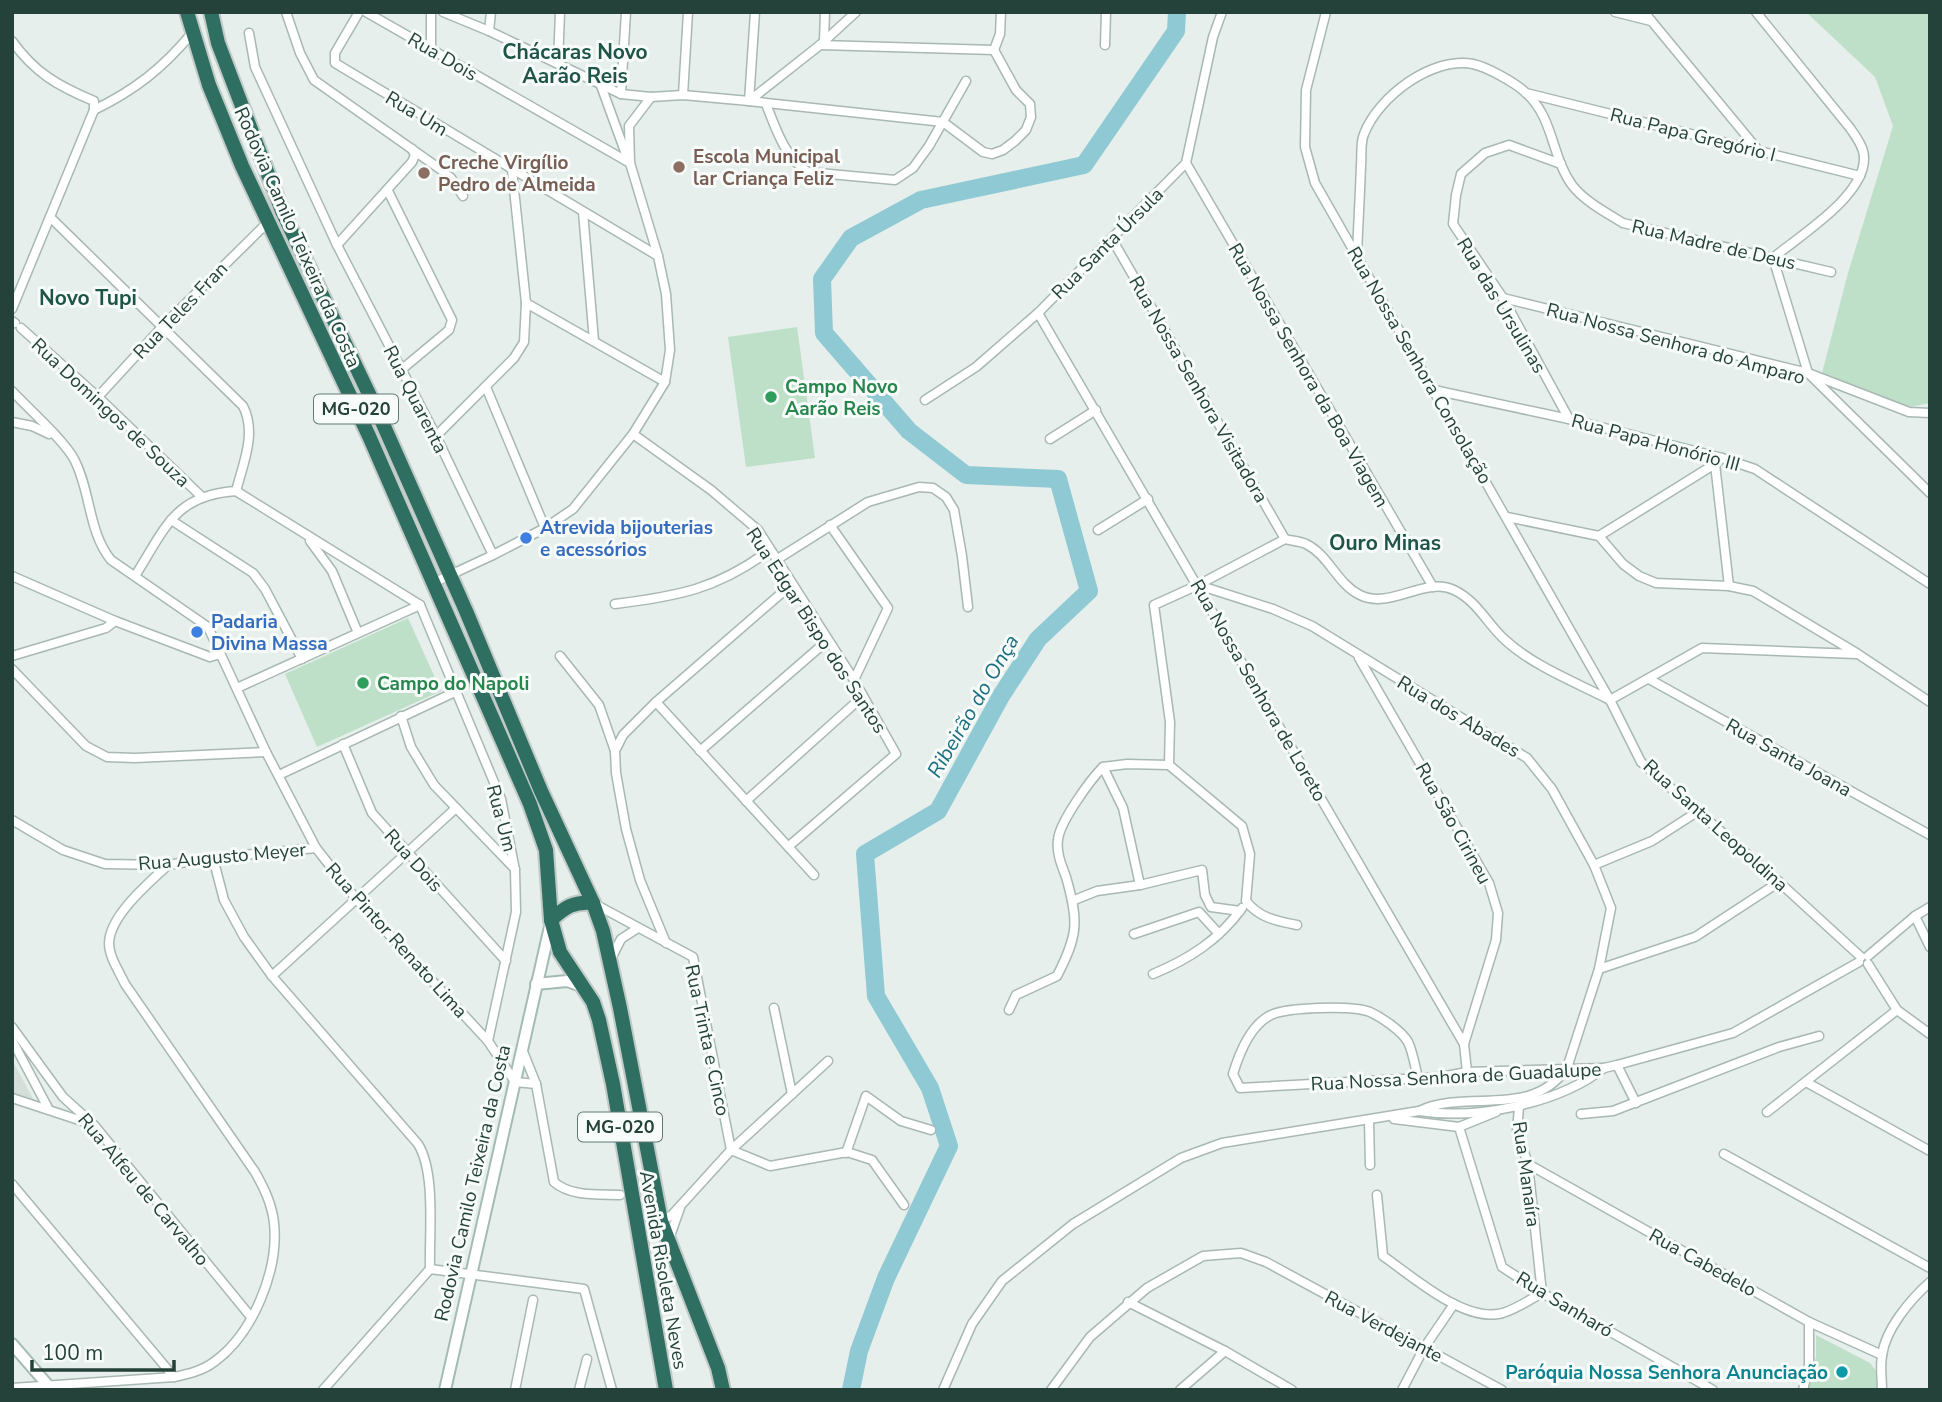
<svg xmlns="http://www.w3.org/2000/svg" width="1942" height="1402" font-family="'Nunito Sans',sans-serif">
	<style>
		.built { fill: #d4dfda }
		.green { fill: #bfe0c8 }
		.lines { fill: none; stroke-linecap: round; stroke-linejoin: round }
		.river { stroke: #8ec9d4; stroke-width: 18 }
		.street-casing { stroke: #a8b8b2; stroke-width: 11 }
		.secondary-casing { stroke: #a4bbb3; stroke-width: 14 }
		.highway-casing { stroke: #c2cac8; stroke-width: 18 }
		.street { stroke: #fff; stroke-width: 8 }
		.secondary { stroke: #fff; stroke-width: 10 }
		.highway { stroke: #2f6f62; stroke-width: 14 }
		.education-dot { fill: #8d6e63; stroke: #f7fbf9; stroke-width: 2.5 }
		.leisure-dot { fill: #2e9e5b; stroke: #f7fbf9; stroke-width: 2.5 }
		.shop-dot { fill: #3f7fe0; stroke: #f7fbf9; stroke-width: 2.5 }
		.culture-dot { fill: #0f9aa8; stroke: #f7fbf9; stroke-width: 2.5 }
		.labels { text-anchor: middle; stroke-width: 6; stroke-linejoin: round; paint-order: stroke }
		.shield { fill: #f7fbf9; stroke: #637a73; stroke-width: 2 }
		.shield-label { font-size: 18px; font-weight: bold; fill: #24423a }
		.street-label { font-size: 19px; fill: #24423a; stroke: #f7fbf9 }
		.education-label { font-size: 19px; font-weight: bold; fill: #785e54; stroke: #f7fbf9; text-anchor: start }
		.leisure-label { font-size: 19px; font-weight: bold; fill: #27864d; stroke: #f7fbf9; text-anchor: start }
		.shop-label { font-size: 19px; font-weight: bold; fill: #366cbe; stroke: #f7fbf9; text-anchor: start }
		.culture-label { font-size: 19px; font-weight: bold; fill: #0d838f; stroke: #f7fbf9; text-anchor: end }
		.neighbourhood-label { font-size: 21px; font-weight: bold; fill: #1f5548; stroke: #f7fbf9 }
		.water-label { font-size: 21px; font-style: italic; fill: #1c6f80; stroke: #f7fbf9 }
	</style>
	<rect width="100%" height="100%" fill="#e6efeb"/>
	<path class="built" d="M12,1060L35,1102L12,1095Z"/>
	<g class="green">
		<path d="M1806,12H1930V403L1910,407L1822,373L1848,273L1893,126L1875,77Z"/>
		<path d="M797,327L815,458L746,467L728,337Z"/>
		<path d="M408,618L441,691L317,747L285,674Z"/>
		<path d="M1816,1335L1870,1363L1876,1371L1877,1390H1808L1816,1357Z"/>
	</g>
	<g class="lines">
		<path class="river" d="M851,1390L859,1351L886,1278L949,1146L930,1088L876,996L865,854L938,811L1001,696L1038,639L1089,591L1058,479L966,475L909,431L824,333L822,279L851,238L921,200L1084,165L1176,31L1177,12"/>
		<defs>
			<g id="street">
				<path d="M286,12L300,53L314,80L440,169L451,178L463,196"/>
				<path d="M359,12L335,53V63L658,256"/>
				<path d="M366,12L630,163"/>
				<path d="M431,12V50"/>
				<path d="M443,12L489,31L621,94L651,97L683,95L749,101L943,122L983,152L992,154L1003,150L1015,141L1026,130L1031,117L1030,104L1016,90L994,50"/>
				<path d="M1326,12L1306,90L1305,147L1315,183L1610,700L1641,762L1779,882L1861,957"/>
				<path d="M1615,12L1651,21"/>
				<path d="M1644,12L1758,150"/>
				<path d="M1756,12L1850,128C1856,137 1864,147 1864,158C1865,196 1799,236 1773,258L1808,373L1909,412L1930,413"/>
				<path d="M489,31L491,12"/>
				<path d="M249,33L255,67L337,245L436,436L493,555"/>
				<path d="M12,41C35,73 58,86 94,101V110C135,90 163,68 192,33"/>
				<path d="M824,41L825,12"/>
				<path d="M820,45L994,50"/>
				<path d="M1105,45L1106,12"/>
				<path d="M994,50L1000,34L1001,12"/>
				<path d="M558,63L560,12"/>
				<path d="M600,83L627,157"/>
				<path d="M1526,93L1860,176"/>
				<path d="M621,94L626,12"/>
				<path d="M683,95L688,12"/>
				<path d="M749,101L820,45L856,12"/>
				<path d="M749,101L755,12"/>
				<path d="M766,104C776,129 785,158 808,172L895,180L913,168L929,146L966,81"/>
				<path d="M1186,163L1433,587"/>
				<path d="M1561,164L1509,145L1485,153L1461,174L1456,195L1453,224L1503,298L1569,419"/>
				<path d="M388,191L452,320L449,330L401,370"/>
				<path d="M583,212L594,341"/>
				<path d="M50,217L243,406C257,433 243,464 236,491"/>
				<path d="M1112,239L1285,539"/>
				<path d="M337,245L412,162L415,155L412,149"/>
				<path d="M1357,256C1358,226 1360,196 1361,165C1362,156 1360,143 1364,134C1378,97 1432,56 1473,64C1487,67 1514,82 1525,92C1554,117 1551,156 1572,185C1584,201 1607,213 1623,223L1831,272"/>
				<path d="M1503,298L1808,373L1930,493"/>
				<path d="M526,303L665,382"/>
				<path d="M12,309L94,110"/>
				<path d="M1038,313L1464,1044L1467,1072"/>
				<path d="M12,321L15,323"/>
				<path d="M21,328L98,397L202,497"/>
				<path d="M486,387L545,528"/>
				<path d="M1434,390L1569,419L1722,458L1755,469L1930,584"/>
				<path d="M12,391C28,408 64,440 74,459C91,491 88,532 111,560L208,627L266,752L316,848L357,900L488,1041L515,1082L536,1084"/>
				<path d="M96,399L163,326L267,223"/>
				<path d="M925,400L976,367L1038,313L1186,163L1213,37L1222,12"/>
				<path d="M12,422L32,426L49,434"/>
				<path d="M633,434L711,490L758,530L854,680L896,754L789,846"/>
				<path d="M436,436L514,358L524,342L526,303L512,170"/>
				<path d="M1050,439L1096,410"/>
				<path d="M1715,464L1729,586"/>
				<path d="M236,491L420,605"/>
				<path d="M1507,517L1599,536L1623,564L1639,576L1656,583L1729,586L1753,591L1858,654L1930,702"/>
				<path d="M171,520L253,573L265,589L302,659"/>
				<path d="M830,525L888,608L854,680"/>
				<path d="M1098,530L1148,499"/>
				<path d="M1599,536L1715,464L1722,458"/>
				<path d="M310,541L332,571L358,633"/>
				<path d="M776,560L868,502L919,487L933,488L946,497L954,510L962,556L968,607"/>
				<path d="M12,576L115,621L210,657L220,654"/>
				<path d="M135,576C165,529 174,495 236,491"/>
				<path d="M433,583L493,555L545,528L573,509L633,434L665,382L670,350L666,294L658,256L630,163L629,126L651,97"/>
				<path d="M615,604C679,596 717,589 770,550"/>
				<path d="M420,605L501,799L515,870L516,912L488,1041"/>
				<path d="M12,656L106,628L115,621"/>
				<path d="M560,656L599,705L615,751"/>
				<path d="M1359,658L1489,883L1498,913L1496,940L1464,1044"/>
				<path d="M12,669L86,746L107,757L135,758L266,752"/>
				<path d="M1649,679L1930,835"/>
				<path d="M237,688L420,605"/>
				<path d="M1610,700L1702,648L1856,654"/>
				<path d="M656,702L814,875"/>
				<path d="M401,716L411,747L434,785L515,869"/>
				<path d="M343,744L372,813L506,961"/>
				<path d="M700,751L828,640"/>
				<path d="M1169,765L1170,722L1154,605L1198,585L1285,539C1292,541 1300,541 1306,544C1329,555 1337,584 1360,595C1391,610 1424,576 1454,590C1477,601 1486,622 1504,639C1533,666 1575,682 1610,700"/>
				<path d="M1169,765L1242,826L1250,854L1246,901C1259,918 1277,921 1297,925"/>
				<path d="M1103,767L1123,808L1140,885"/>
				<path d="M279,775L457,691"/>
				<path d="M746,801L862,697"/>
				<path d="M12,820L63,850L105,864L168,865L213,858L316,848"/>
				<path d="M213,858L224,900L244,937L272,976L418,1144C436,1173 429,1234 430,1269L323,1390"/>
				<path d="M1594,865L1652,841L1697,812"/>
				<path d="M1072,901L1097,891L1140,885L1202,870L1205,895L1211,907L1240,911"/>
				<path d="M593,903L693,957L731,1150L770,1166L847,1152L872,1160L904,1205"/>
				<path d="M1915,916L1930,947"/>
				<path d="M1134,934L1199,912L1219,934"/>
				<path d="M666,943L640,880L626,829L616,773L615,751L623,735L656,702L792,584"/>
				<path d="M1868,956L1915,916L1930,907"/>
				<path d="M611,959L621,939L638,928"/>
				<path d="M1868,964L1897,1010L1930,1034"/>
				<path d="M1599,969L1695,937L1779,882"/>
				<path d="M1153,974C1189,959 1219,940 1242,908"/>
				<path d="M272,976L456,808"/>
				<path d="M774,1008L792,1094"/>
				<path d="M1009,1010L1016,995L1057,976C1078,935 1079,922 1066,877C1062,866 1056,853 1058,840C1059,823 1090,780 1103,767L1127,764L1169,765"/>
				<path d="M12,1027L63,1097L94,1125L251,1317"/>
				<path d="M12,1040L48,1108"/>
				<path d="M522,1049L536,1084L554,1182C571,1197 599,1194 620,1195"/>
				<path d="M1617,1065L1636,1103"/>
				<path d="M1418,1078C1415,1067 1413,1052 1408,1042C1402,1031 1381,1017 1370,1012C1353,1005 1284,1007 1269,1016C1249,1027 1239,1054 1233,1074L1240,1088L1441,1077L1467,1072L1604,1068L1617,1065L1733,1033L1859,962"/>
				<path d="M1806,1082L1930,1151"/>
				<path d="M12,1098L88,1123"/>
				<path d="M1419,1111C1476,1120 1558,1104 1604,1068"/>
				<path d="M1767,1112L1897,1010"/>
				<path d="M1581,1114L1613,1111L1779,1047L1819,1036"/>
				<path d="M1394,1119L1459,1127L1496,1112"/>
				<path d="M1369,1120L1370,1165"/>
				<path d="M1459,1127L1502,1267L1542,1293L1713,1390"/>
				<path d="M846,1153L866,1096L901,1121L931,1130"/>
				<path d="M1724,1154L1930,1268"/>
				<path d="M1528,1164L1809,1322L1882,1355"/>
				<path d="M12,1184L174,1377"/>
				<path d="M1377,1195L1383,1256C1412,1276 1461,1320 1498,1314C1510,1313 1531,1299 1542,1293L1528,1164L1517,1131L1519,1107"/>
				<path d="M661,1221L672,1215L731,1150L828,1061"/>
				<path d="M669,1239L680,1208"/>
				<path d="M430,1269L584,1289L612,1390"/>
				<path d="M1128,1302L1225,1351L1292,1390"/>
				<path d="M12,1388L174,1377C188,1374 202,1371 214,1362C253,1334 279,1270 274,1223C272,1204 264,1188 255,1172L125,984C119,971 109,957 109,943C110,915 149,883 168,865"/>
				<path d="M515,1390L533,1300"/>
				<path d="M579,1390L587,1359"/>
				<path d="M943,1390L972,1324L1002,1281L1073,1224L1181,1158L1222,1143L1419,1111C1468,1088 1530,1120 1567,1068L1599,969L1611,908L1594,865L1552,789L1527,758L1312,626L1273,609L1198,585"/>
				<path d="M1051,1390L1090,1337L1147,1288L1203,1256L1241,1253L1266,1262L1502,1390"/>
				<path d="M1180,1390L1225,1351"/>
				<path d="M1402,1390L1424,1348L1454,1304"/>
				<path d="M1803,1390L1809,1365V1322"/>
				<path d="M1882,1390C1882,1379 1880,1367 1882,1356C1885,1329 1911,1299 1930,1282"/>
			</g>
			<g id="secondary">
				<path d="M536,984L567,981L584,987"/>
				<path d="M12,1344L52,1390"/>
				<path d="M445,1390L551,922"/>
			</g>
			<g id="highway">
				<path d="M187,12L209,85L242,166L369,436L530,804L546,850L551,920L560,952L593,1002L599,1020L613,1084L666,1390"/>
				<path d="M211,12L218,43L282,211L379,415L466,611L541,791L593,903L603,931L620,1008L661,1221L718,1368L723,1390"/>
				<path d="M551,920C565,907 574,901 593,903"/>
			</g>
		</defs>
		<use href="#street" class="street-casing"/>
		<use href="#secondary" class="secondary-casing"/>
		<use href="#highway" class="highway-casing"/>
		<use href="#street" class="street"/>
		<use href="#secondary" class="secondary"/>
		<use href="#highway" class="highway"/>
	</g>
	<g class="education-dot">
		<circle cx="679" cy="167" r="7"/>
		<circle cx="424" cy="173" r="7"/>
	</g>
	<g class="leisure-dot">
		<circle cx="771" cy="397" r="7"/>
		<circle cx="363" cy="683" r="7"/>
	</g>
	<g class="shop-dot">
		<circle cx="526" cy="538" r="7"/>
		<circle cx="197" cy="632" r="7"/>
	</g>
	<circle class="culture-dot" cx="1842" cy="1372" r="7"/>
	<g class="labels">
		<g class="shield">
			<rect x="314" y="394.5" width="84" height="29" rx="5"/>
			<rect x="578" y="1112.5" width="84" height="29" rx="5"/>
		</g>
		<g class="shield-label">
			<text x="356" y="415">MG-020</text>
			<text x="620" y="1133">MG-020</text>
		</g>
		<g class="street-label">
			<text transform="translate(443 56) rotate(30)" y="7">Rua Dois</text>
			<text transform="translate(417 113) rotate(31)" y="7">Rua Um</text>
			<text transform="translate(1693 134) rotate(14)" y="7">Rua Papa Gregório I</text>
			<text transform="translate(298 237) rotate(66)" y="7">Rodovia Camilo Teixeira da Costa</text>
			<text transform="translate(1107 243) rotate(-45)" y="7">Rua Santa Úrsula</text>
			<text transform="translate(1714 244) rotate(13)" y="7">Rua Madre de Deus</text>
			<text transform="translate(1502 305) rotate(59)" y="7">Rua das Ursulinas</text>
			<text transform="translate(180 310) rotate(-46)" y="7">Rua Teles Fran</text>
			<text transform="translate(1676 343) rotate(15)" y="7">Rua Nossa Senhora do Amparo</text>
			<text transform="translate(1420 365) rotate(60)" y="7">Rua Nossa Senhora Consolação</text>
			<text transform="translate(1309 375) rotate(60)" y="7">Rua Nossa Senhora da Boa Viagem</text>
			<text transform="translate(1199 389) rotate(60)" y="7">Rua Nossa Senhora Visitadora</text>
			<text transform="translate(416 399) rotate(63)" y="7">Rua Quarenta</text>
			<text transform="translate(111 412) rotate(43)" y="7">Rua Domingos de Souza</text>
			<text transform="translate(1656 442) rotate(15)" y="7">Rua Papa Honório III</text>
			<text transform="translate(817 630) rotate(57)" y="7">Rua Edgar Bispo dos Santos</text>
			<text transform="translate(1259 690) rotate(60)" y="7">Rua Nossa Senhora de Loreto</text>
			<text transform="translate(1459 716) rotate(31)" y="7">Rua dos Abades</text>
			<text transform="translate(1789 757) rotate(29)" y="7">Rua Santa Joana</text>
			<text transform="translate(502 818) rotate(75)" y="7">Rua Um</text>
			<text transform="translate(1454 823) rotate(61)" y="7">Rua São Cirineu</text>
			<text transform="translate(1716 825) rotate(42)" y="7">Rua Santa Leopoldina</text>
			<text transform="translate(222 856) rotate(-5)" y="7">Rua Augusto Meyer</text>
			<text transform="translate(414 860) rotate(48)" y="7">Rua Dois</text>
			<text transform="translate(397 940) rotate(48)" y="7">Rua Pintor Renato Lima</text>
			<text transform="translate(708 1040) rotate(78)" y="7">Rua Trinta e Cinco</text>
			<text transform="translate(1456 1076) rotate(-3)" y="7">Rua Nossa Senhora de Guadalupe</text>
			<text transform="translate(1527 1174) rotate(82)" y="7">Rua Manaíra</text>
			<text transform="translate(472 1183) rotate(-77)" y="7">Rodovia Camilo Teixeira da Costa</text>
			<text transform="translate(144 1189) rotate(50)" y="7">Rua Alfeu de Carvalho</text>
			<text transform="translate(1703 1262) rotate(29)" y="7">Rua Cabedelo</text>
			<text transform="translate(664 1270) rotate(80)" y="7">Avenida Risoleta Neves</text>
			<text transform="translate(1565 1304) rotate(31)" y="7">Rua Sanharó</text>
			<text transform="translate(1384 1326) rotate(28)" y="7">Rua Verdejante</text>
		</g>
		<g class="education-label">
			<text x="693" y="163">Escola Municipal<tspan x="693" dy="22">lar Criança Feliz</tspan></text>
			<text x="438" y="169">Creche Virgílio<tspan x="438" dy="22">Pedro de Almeida</tspan></text>
		</g>
		<g class="leisure-label">
			<text x="785" y="393">Campo Novo<tspan x="785" dy="22">Aarão Reis</tspan></text>
			<text x="377" y="690">Campo do Napoli</text>
		</g>
		<g class="shop-label">
			<text x="540" y="534">Atrevida bijouterias<tspan x="540" dy="22">e acessórios</tspan></text>
			<text x="211" y="628">Padaria<tspan x="211" dy="22">Divina Massa</tspan></text>
		</g>
		<g class="culture-label">
			<text x="1828" y="1379">Paróquia Nossa Senhora Anunciação</text>
		</g>
		<g class="neighbourhood-label">
			<text x="575" y="59">Chácaras Novo<tspan x="575" dy="24">Aarão Reis</tspan></text>
			<text x="88" y="305">Novo Tupi</text>
			<text x="1385" y="550">Ouro Minas</text>
		</g>
		<g class="water-label">
			<text transform="translate(973 706) rotate(-60)" y="7">Ribeirão do Onça</text>
		</g>
	</g>
	<rect width="1942" height="1402" fill="none" stroke="#24423a" stroke-width="28"/>
	<path d="M32 1360v10h142v-10" fill="none" stroke="#24423a" stroke-width="3.5"/>
	<text x="42" y="1360" font-size="21" fill="#24423a" stroke="#f7fbf9" stroke-width="5" paint-order="stroke">100 m</text>
</svg>
